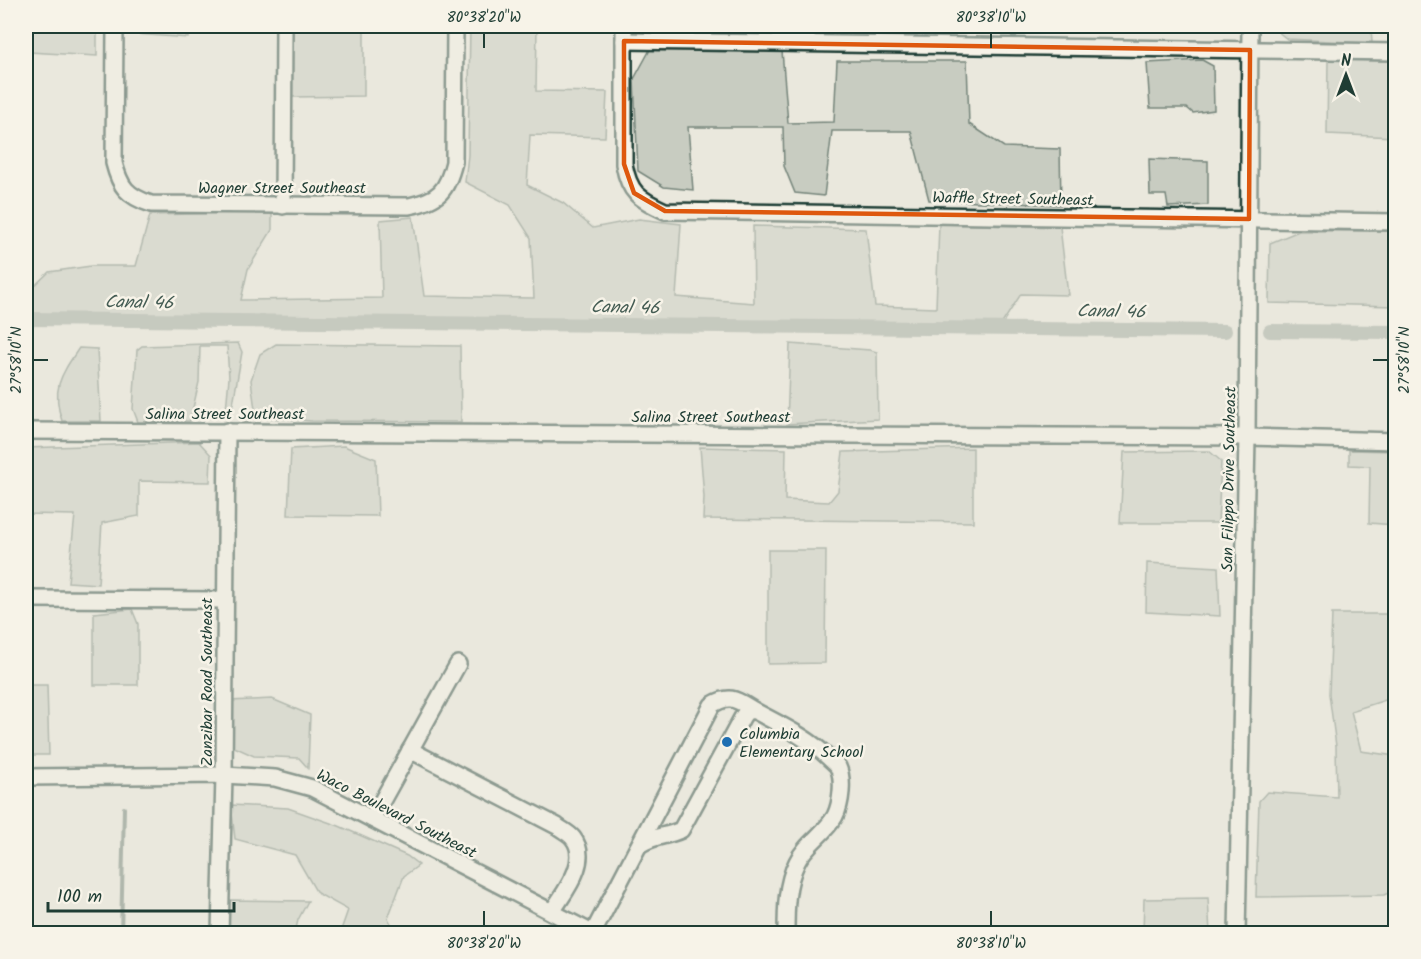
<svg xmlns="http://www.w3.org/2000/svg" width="1421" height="959" font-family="Kalam,sans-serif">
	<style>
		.green { fill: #c8ccc1; stroke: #74847a; stroke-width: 1.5 }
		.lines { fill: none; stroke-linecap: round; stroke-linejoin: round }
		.stream { stroke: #6a7c72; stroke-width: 4 }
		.canal { stroke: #9ca69c; stroke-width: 14 }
		.minor-casing { stroke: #1f3d34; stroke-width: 20 }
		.minor { stroke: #f7f3e8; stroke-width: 15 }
		.marked { fill: none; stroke: #de580e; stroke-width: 4.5; stroke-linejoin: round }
		.ticks { fill: none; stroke: #1f3d34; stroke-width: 2 }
		.poi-dot { fill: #1f6fb2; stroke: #f7f3e8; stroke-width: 2 }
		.labels { text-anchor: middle; stroke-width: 5; stroke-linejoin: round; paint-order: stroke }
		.street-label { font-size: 16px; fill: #1f3d34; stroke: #f7f3e8 }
		.poi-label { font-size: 16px; fill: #1f3d34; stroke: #f7f3e8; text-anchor: start }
		.water-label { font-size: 18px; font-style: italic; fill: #445c53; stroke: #f7f3e8 }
		.neatline { fill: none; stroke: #1f3d34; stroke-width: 2 }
		.ticks-label { font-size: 15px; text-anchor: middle; fill: #1f3d34 }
	</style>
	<rect width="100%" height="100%" fill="#eae8dd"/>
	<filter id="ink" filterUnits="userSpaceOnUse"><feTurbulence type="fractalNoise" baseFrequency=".0167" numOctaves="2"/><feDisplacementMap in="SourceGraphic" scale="12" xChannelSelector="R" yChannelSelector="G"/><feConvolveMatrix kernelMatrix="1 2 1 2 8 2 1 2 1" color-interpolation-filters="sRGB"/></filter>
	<g filter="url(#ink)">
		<g class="green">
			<path d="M29,26H97V56L29,52Z"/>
			<path d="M123,26H188V38L123,33Z"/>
			<path d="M291,26H364V96L292,97Z"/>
			<path d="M470,26H537L536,91L607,92L605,137L530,135L527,185L563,203L593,228L639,219L681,224L676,297L754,303L753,226L866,229L875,306L936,308L939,224L1060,227L1068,295L1021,294L1001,325L26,314V292H28L49,272L91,266H136L150,215L272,212V230L248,269L241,300L382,298L380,220L413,217L424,296L534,298L531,238L510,205L465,182L468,155Z"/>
			<path d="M633,26H869L868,34L633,29Z"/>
			<path d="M1271,26H1371L1372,43L1287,39Z"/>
			<path d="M651,48L782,51L788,123L834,122L837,61H967L969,124L1004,147L1060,149L1061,205L929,200L911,131H832L824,196L795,193L784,166L783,127H688L693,190L664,187L638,171L634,79Z"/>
			<path d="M1202,60L1213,66L1214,110L1193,113L1187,108H1150L1147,63Z"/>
			<path d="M1328,60L1395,61V137L1327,134Z"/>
			<path d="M1149,159L1208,161V205L1168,207L1166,195H1150Z"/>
			<path d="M1299,231H1395V306L1269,303L1270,243Z"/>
			<path d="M238,343L242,352L232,410H226L229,378L227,346H200L199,382L190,421L138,422L133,409L137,350L142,346Z"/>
			<path d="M276,344L460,346L461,422L312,421L256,417L251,380L260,354Z"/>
			<path d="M790,344L870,350L877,352L878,419L787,424Z"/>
			<path d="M79,348L97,349L101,421H62C51,388 61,375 79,348Z"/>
			<path d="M199,442L211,455L210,482L139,481V516L102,523L98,584L68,582L75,515L26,514V448Z"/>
			<path d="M344,446L376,459L378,516L288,515L291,449Z"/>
			<path d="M700,447L786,449L785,500L829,502L838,491L843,452L973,448V522L703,519L704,497Z"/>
			<path d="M1349,450L1395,451V525L1369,523L1370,466L1349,465Z"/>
			<path d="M1209,451L1221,461L1218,523H1120L1124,452Z"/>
			<path d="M768,550H826L825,663L768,664Z"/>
			<path d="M1147,563L1218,567L1220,616L1146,612Z"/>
			<path d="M132,609L138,624V685H94V613Z"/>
			<path d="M1332,614H1395V697L1351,711L1361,751L1395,756V890L1384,895L1256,897L1259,801L1267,792L1337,797L1336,746L1329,694Z"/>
			<path d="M26,685H47L49,755H26Z"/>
			<path d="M272,699L310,715L308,768L299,758L254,756L230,745L229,701Z"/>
			<path d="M231,805L288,808L339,826L407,856L419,865L404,876L388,918L396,933H340L348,910L317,893L295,855L235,839Z"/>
			<path d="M1208,898L1210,933H1143L1144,899Z"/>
			<path d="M229,900L308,901L298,920L295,933L225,934L226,910Z"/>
		</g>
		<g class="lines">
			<path class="stream" d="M121,934L124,808"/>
			<g class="canal">
				<path d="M26,319L1225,331"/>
				<path d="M1270,331L1396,332"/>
			</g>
			<defs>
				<g id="minor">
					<path d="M115,26L114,163C120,187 127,196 151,204L409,206C439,200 447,191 454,162L455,26"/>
					<path d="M624,26V164C629,193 639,199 665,211L1396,222"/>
					<path d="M624,41L1396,52"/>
					<path d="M283,206L284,26"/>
					<path d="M26,431L1247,437L1396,441"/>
					<path d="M26,599L225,600"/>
					<path d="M410,750L557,826C562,830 569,833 573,838C591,861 564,892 552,912"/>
					<path d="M26,777L224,775L275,778L312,788L594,934"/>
					<path d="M372,819L458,664"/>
					<path d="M641,844C656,835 665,837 681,830L743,716L748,710L755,711C781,725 807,737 828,757C831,760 836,764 838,767C844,780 841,804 835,816C825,834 806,843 797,862C786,884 786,909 786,934"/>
					<path d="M593,933L712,705C731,693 738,701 755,711"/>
					<path d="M220,934L224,775L227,431"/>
					<path d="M1237,934L1247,437L1250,26"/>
				</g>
			</defs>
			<use href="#minor" class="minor-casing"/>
			<use href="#minor" class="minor"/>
		</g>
	</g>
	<path d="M0 0H1421V959H0ZM624,41L1250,50L1249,219L665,211L634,193L624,164Z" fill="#eae8dd" fill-opacity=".55" fill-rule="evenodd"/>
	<path class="marked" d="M624,41L1250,50L1249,219L665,211L634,193L624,164Z"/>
	<path class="ticks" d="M484,33V48M991,33V48M33,360H48M1373,360H1388M484,911V926M991,911V926"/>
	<circle class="poi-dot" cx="727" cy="742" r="6"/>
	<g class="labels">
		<g class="street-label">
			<text x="282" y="193">Wagner Street Southeast</text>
			<text transform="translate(1013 198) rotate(1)" y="6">Waffle Street Southeast</text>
			<text x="225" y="419">Salina Street Southeast</text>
			<text x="711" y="422">Salina Street Southeast</text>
			<text transform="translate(1228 479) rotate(-89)" y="6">San Filippo Drive Southeast</text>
			<text transform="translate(206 682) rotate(-90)" y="6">Zanzibar Road Southeast</text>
			<text transform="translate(397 813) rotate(27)" y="6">Waco Boulevard Southeast</text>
		</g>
		<g class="poi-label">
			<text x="739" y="739">Columbia<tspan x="739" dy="18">Elementary School</tspan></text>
		</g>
		<g class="water-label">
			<text transform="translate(139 302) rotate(1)" y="6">Canal 46</text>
			<text transform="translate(625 307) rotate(1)" y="6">Canal 46</text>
			<text transform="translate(1111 311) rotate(1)" y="6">Canal 46</text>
		</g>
	</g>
	<rect width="1421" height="959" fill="none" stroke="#f7f3e8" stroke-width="66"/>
	<g transform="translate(1346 75)" stroke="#f7f3e8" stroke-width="4.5" paint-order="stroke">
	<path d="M0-4.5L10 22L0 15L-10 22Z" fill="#1f3d34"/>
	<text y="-9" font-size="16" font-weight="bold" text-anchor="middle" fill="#1f3d34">N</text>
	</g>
	<path d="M48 902v9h186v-9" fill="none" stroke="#1f3d34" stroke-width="3"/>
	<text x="57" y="902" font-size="18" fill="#1f3d34" stroke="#f7f3e8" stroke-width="4.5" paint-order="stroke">100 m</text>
	<rect x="33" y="33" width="1355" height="893" class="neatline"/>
	<g class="ticks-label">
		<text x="484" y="22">80°38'20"W</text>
		<text x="991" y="22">80°38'10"W</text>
		<text transform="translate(16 360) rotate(-90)" y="5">27°58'10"N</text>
		<text transform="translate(1404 360) rotate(-90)" y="5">27°58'10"N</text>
		<text x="484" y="948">80°38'20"W</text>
		<text x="991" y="948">80°38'10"W</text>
	</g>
</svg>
